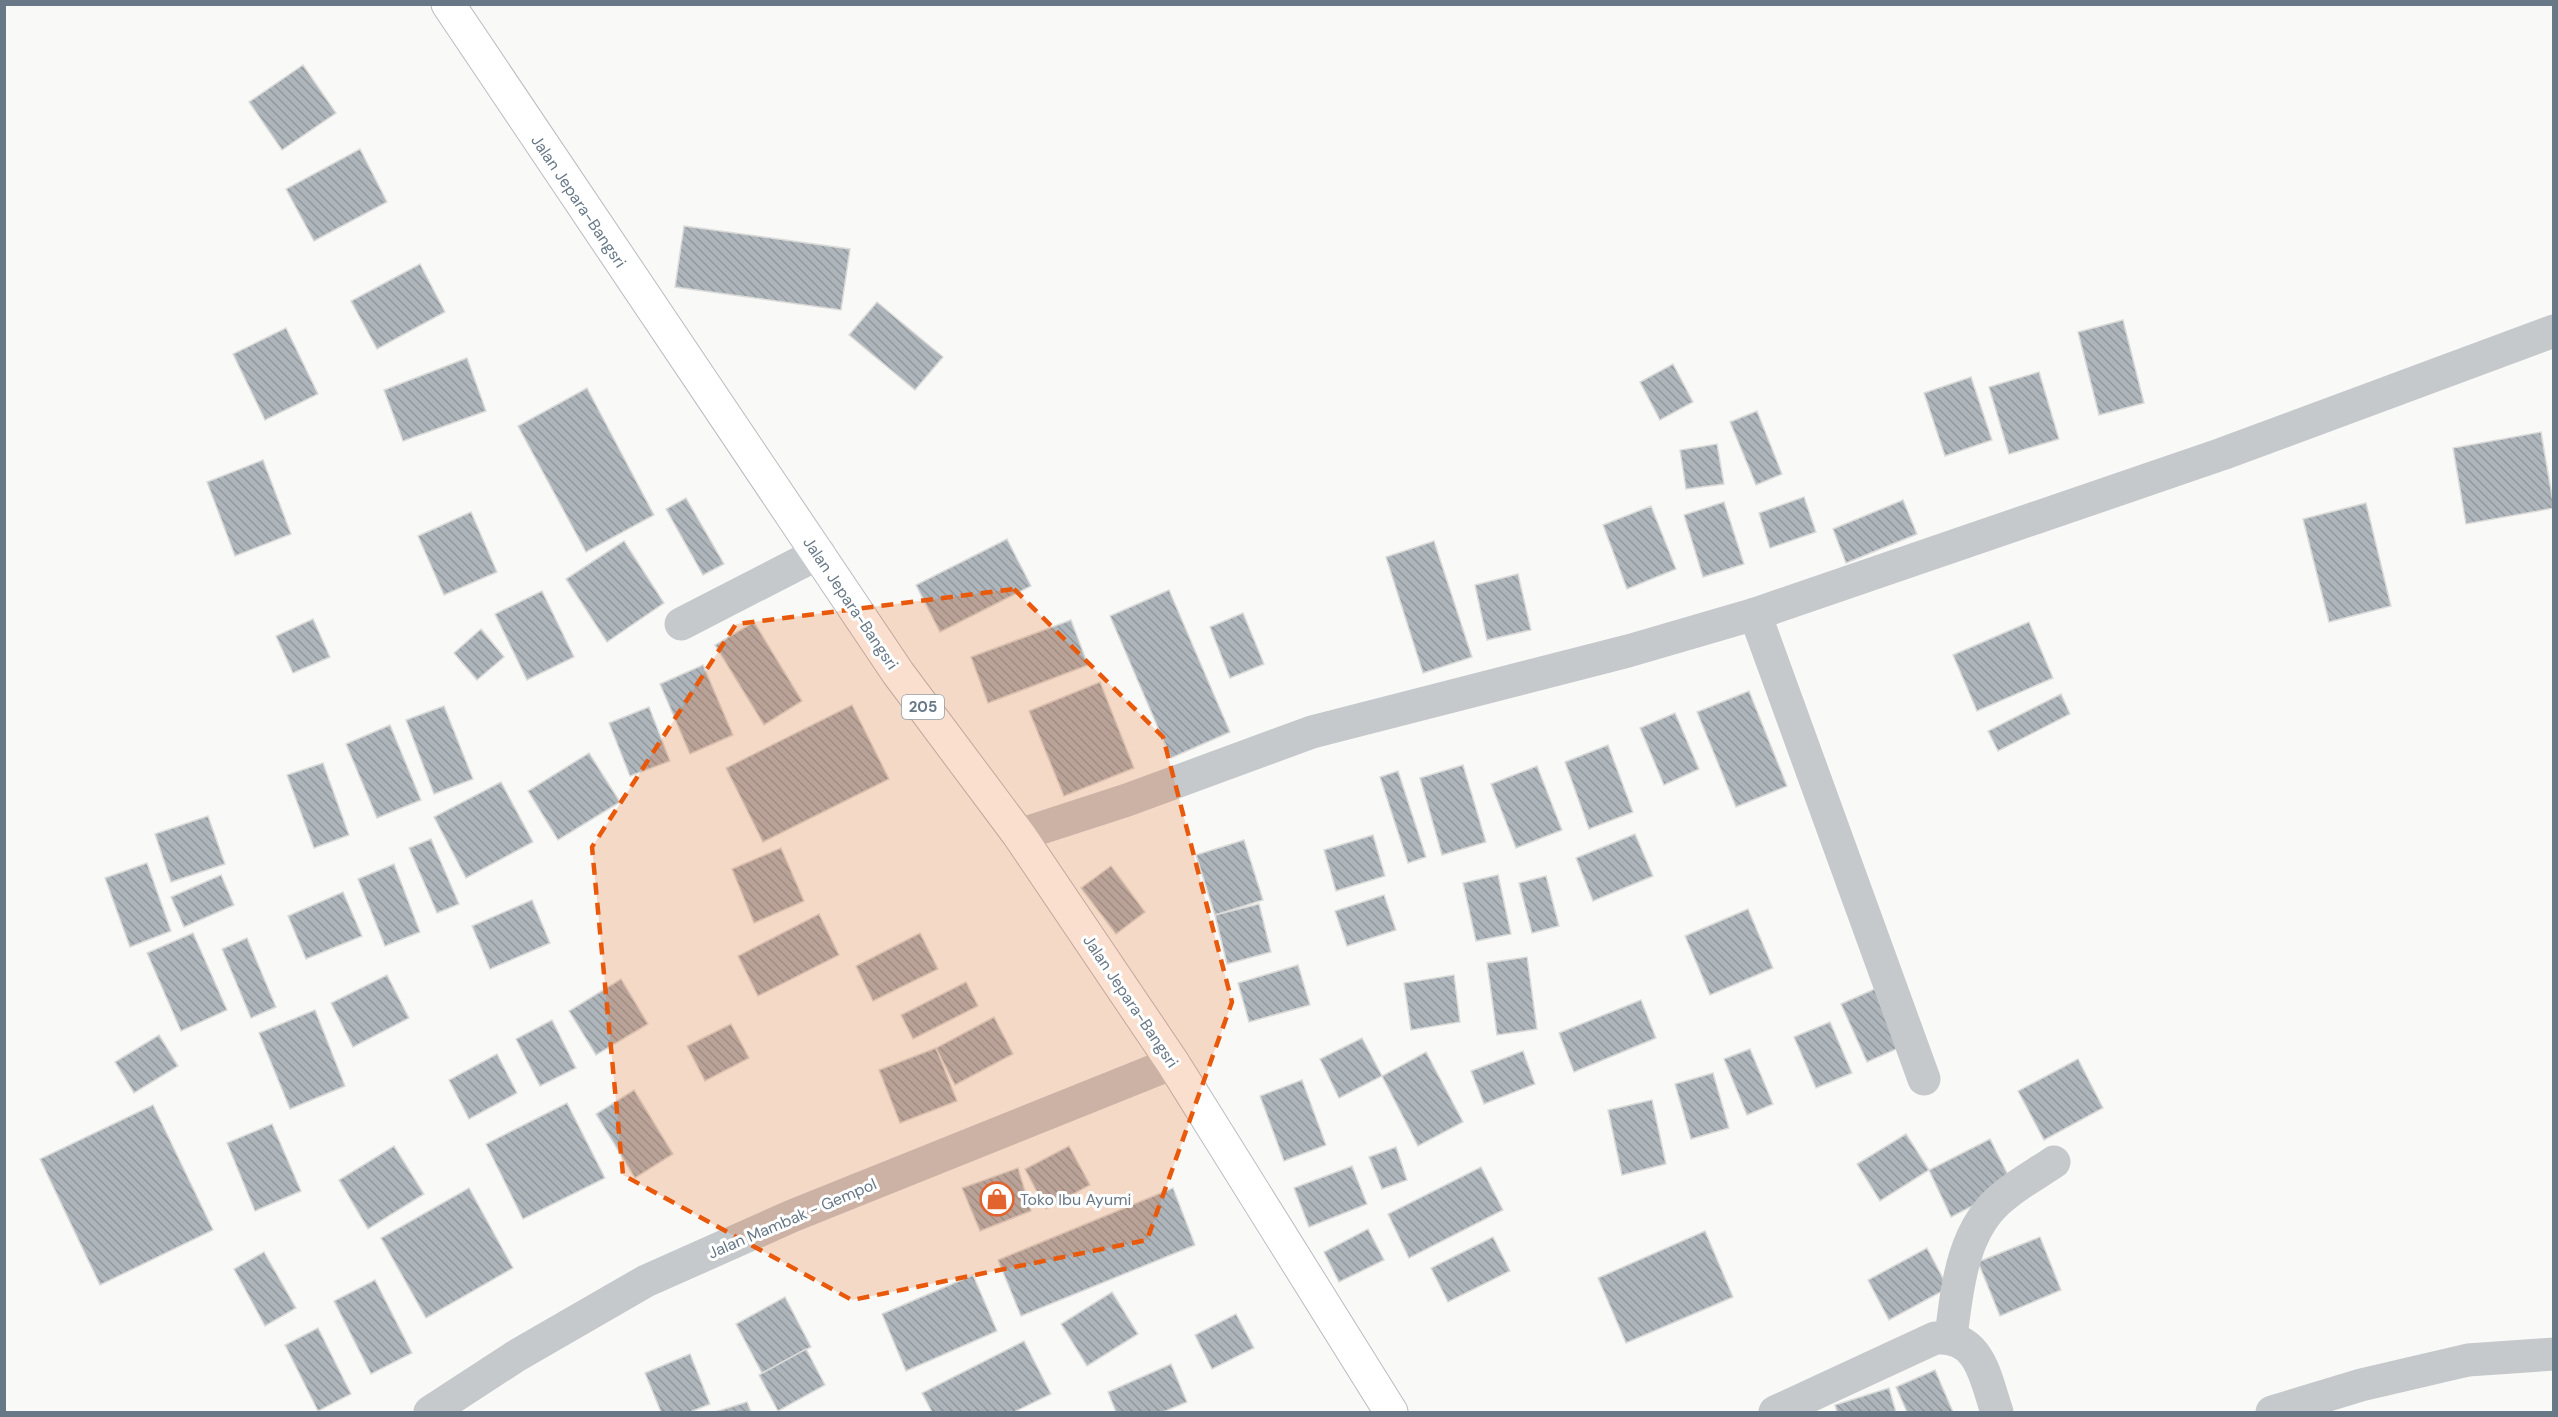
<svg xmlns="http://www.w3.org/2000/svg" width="2558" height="1417" font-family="'DM Sans',sans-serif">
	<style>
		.building { fill: url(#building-back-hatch); stroke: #dbdbd9; stroke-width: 1.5 }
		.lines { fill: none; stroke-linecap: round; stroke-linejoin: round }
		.major-casing { stroke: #b8bcc0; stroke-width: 35 }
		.minor { stroke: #c5c9cc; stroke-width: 33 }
		.major { stroke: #fff; stroke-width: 33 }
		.marked { fill: #e8590c; fill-opacity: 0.2; stroke: #e8590c; stroke-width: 4.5; stroke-dasharray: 12 8; stroke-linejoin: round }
		.labels { text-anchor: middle; stroke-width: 6; stroke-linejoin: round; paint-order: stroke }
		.shield { fill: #fff; stroke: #95a0ab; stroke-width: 1.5 }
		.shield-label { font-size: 15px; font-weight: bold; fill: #687887 }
		.street-label { font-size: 16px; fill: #687887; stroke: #fff }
		.poi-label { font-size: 16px; fill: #687887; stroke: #fff; text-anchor: start }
	</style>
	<defs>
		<pattern id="building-back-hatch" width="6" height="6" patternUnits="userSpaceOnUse" patternTransform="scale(1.5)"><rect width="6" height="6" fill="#aeb5bb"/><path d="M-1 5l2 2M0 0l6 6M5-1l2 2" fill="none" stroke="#91989e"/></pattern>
	</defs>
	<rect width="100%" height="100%" fill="#f9f9f7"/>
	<g class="building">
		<path d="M303,65L336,113L282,150L249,102Z"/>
		<path d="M360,149L387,202L314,241L286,189Z"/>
		<path d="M684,226L850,249L841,310L675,287Z"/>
		<path d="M420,264L445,312L377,349L351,301Z"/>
		<path d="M877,302L943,357L915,390L849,335Z"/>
		<path d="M2123,320L2144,403L2099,415L2078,332Z"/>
		<path d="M286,328L318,394L265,420L233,354Z"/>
		<path d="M467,358L486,411L403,441L384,390Z"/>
		<path d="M1673,364L1693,402L1660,420L1640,382Z"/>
		<path d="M2039,372L2059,439L2009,454L1989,387Z"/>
		<path d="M1971,377L1992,440L1945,456L1924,393Z"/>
		<path d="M587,388L654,515L586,552L518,426Z"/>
		<path d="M1757,411L1782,474L1756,485L1730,422Z"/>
		<path d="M2541,432L2554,508L2466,524L2453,448Z"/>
		<path d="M1717,444L1724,484L1686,489L1680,450Z"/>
		<path d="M263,460L291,534L235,556L207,482Z"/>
		<path d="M1804,497L1816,532L1770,548L1759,513Z"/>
		<path d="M686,498L724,564L703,575L666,509Z"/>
		<path d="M1903,500L1917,534L1846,563L1833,529Z"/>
		<path d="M1724,502L1744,564L1703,577L1684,515Z"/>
		<path d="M2366,503L2391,606L2329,622L2303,519Z"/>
		<path d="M1651,506L1676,569L1627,589L1603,525Z"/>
		<path d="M471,512L497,572L444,595L418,536Z"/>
		<path d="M1007,539L1031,586L940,632L916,585Z"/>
		<path d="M624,541L664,603L607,642L566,579Z"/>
		<path d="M1434,541L1472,657L1423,673L1386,557Z"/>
		<path d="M1518,574L1531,630L1487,640L1475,585Z"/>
		<path d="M1169,590L1230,732L1171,758L1110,616Z"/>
		<path d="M542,591L574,657L527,680L495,614Z"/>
		<path d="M1243,613L1264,664L1230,678L1210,627Z"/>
		<path d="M313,619L330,657L293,673L276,636Z"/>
		<path d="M1071,620L1088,665L988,703L971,657Z"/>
		<path d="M754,622L802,701L764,725L715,645Z"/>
		<path d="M2029,622L2053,678L1977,711L1953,655Z"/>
		<path d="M481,629L504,657L477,680L454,653Z"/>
		<path d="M703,665L733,735L690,754L660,684Z"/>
		<path d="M1100,682L1134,768L1064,796L1029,711Z"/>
		<path d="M1749,691L1787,786L1736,807L1697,712Z"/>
		<path d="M2061,694L2070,714L1998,751L1988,731Z"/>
		<path d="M852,705L889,779L763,842L726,768Z"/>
		<path d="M444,706L473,779L434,794L406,720Z"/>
		<path d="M649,707L670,761L630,776L609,723Z"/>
		<path d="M1675,713L1699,769L1664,785L1640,728Z"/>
		<path d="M390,725L421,800L377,818L346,744Z"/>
		<path d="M1608,745L1633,812L1589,829L1565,762Z"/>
		<path d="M589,753L620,802L558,840L528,791Z"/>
		<path d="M323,763L349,835L314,848L287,775Z"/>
		<path d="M1463,765L1486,842L1442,855L1420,778Z"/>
		<path d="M1537,766L1562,830L1516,848L1491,784Z"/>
		<path d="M1398,771L1426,857L1408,863L1380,777Z"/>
		<path d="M501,782L533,842L466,878L434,817Z"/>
		<path d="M208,816L225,864L171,882L155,834Z"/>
		<path d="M1635,834L1653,876L1593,901L1576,858Z"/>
		<path d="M1373,835L1385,876L1336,891L1324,850Z"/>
		<path d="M431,839L459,904L437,913L409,848Z"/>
		<path d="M1244,840L1263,900L1215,915L1196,855Z"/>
		<path d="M781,848L804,901L754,923L732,869Z"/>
		<path d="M147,863L171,931L130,947L105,878Z"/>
		<path d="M394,864L420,932L385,946L358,879Z"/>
		<path d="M1111,866L1145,912L1116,934L1081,888Z"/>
		<path d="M221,875L234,905L184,927L171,897Z"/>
		<path d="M1498,875L1511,934L1476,941L1463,883Z"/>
		<path d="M1546,876L1559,926L1532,933L1519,883Z"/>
		<path d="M343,892L362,936L306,959L288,916Z"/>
		<path d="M1384,895L1396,930L1347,946L1335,911Z"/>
		<path d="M532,900L550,943L490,969L472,926Z"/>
		<path d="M1259,904L1271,952L1227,964L1215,915Z"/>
		<path d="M1748,909L1773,968L1710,995L1685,936Z"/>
		<path d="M819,914L839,955L758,996L738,956Z"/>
		<path d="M193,933L227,1010L181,1031L147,953Z"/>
		<path d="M920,933L938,969L873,1001L856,966Z"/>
		<path d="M247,938L276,1007L251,1018L222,949Z"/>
		<path d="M1527,957L1537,1029L1497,1035L1487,963Z"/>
		<path d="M1298,965L1310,1005L1249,1022L1238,983Z"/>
		<path d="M387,975L409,1018L353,1047L331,1003Z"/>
		<path d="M1454,975L1460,1022L1411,1030L1404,983Z"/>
		<path d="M621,979L648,1024L596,1055L569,1011Z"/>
		<path d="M966,982L978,1006L913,1039L901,1015Z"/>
		<path d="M1877,988L1903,1046L1867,1062L1841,1004Z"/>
		<path d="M1641,1000L1656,1038L1574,1072L1559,1033Z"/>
		<path d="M315,1010L345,1086L290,1109L259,1033Z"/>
		<path d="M994,1017L1013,1054L955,1085L936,1048Z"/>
		<path d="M552,1020L576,1068L540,1086L516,1039Z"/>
		<path d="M1830,1022L1852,1073L1816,1088L1794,1037Z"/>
		<path d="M731,1024L749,1058L705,1081L687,1046Z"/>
		<path d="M159,1035L178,1066L134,1093L115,1062Z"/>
		<path d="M1362,1038L1382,1076L1339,1098L1320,1059Z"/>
		<path d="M936,1048L957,1101L900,1123L879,1070Z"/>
		<path d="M1750,1049L1773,1104L1747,1115L1724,1059Z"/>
		<path d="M1523,1051L1535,1084L1484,1104L1471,1071Z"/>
		<path d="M1426,1052L1463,1122L1418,1146L1382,1076Z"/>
		<path d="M497,1054L517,1093L469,1119L449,1080Z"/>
		<path d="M2078,1059L2103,1108L2044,1140L2018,1091Z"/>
		<path d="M1713,1073L1729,1128L1691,1139L1675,1084Z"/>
		<path d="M1302,1080L1326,1145L1284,1161L1260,1096Z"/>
		<path d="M634,1090L673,1154L635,1178L596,1114Z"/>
		<path d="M1652,1100L1666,1164L1622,1175L1608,1110Z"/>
		<path d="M567,1103L605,1178L523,1219L486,1144Z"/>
		<path d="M153,1105L213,1230L100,1285L40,1159Z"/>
		<path d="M272,1124L301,1191L255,1211L227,1143Z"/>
		<path d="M1906,1134L1929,1170L1880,1201L1857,1164Z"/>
		<path d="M1990,1139L2013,1185L1951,1217L1929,1170Z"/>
		<path d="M394,1146L424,1194L368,1229L339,1180Z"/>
		<path d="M1069,1146L1090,1185L1046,1209L1025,1169Z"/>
		<path d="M1396,1147L1407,1180L1382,1189L1369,1157Z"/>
		<path d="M1352,1166L1367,1204L1309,1227L1294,1188Z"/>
		<path d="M1481,1167L1503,1210L1409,1258L1388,1214Z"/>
		<path d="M1018,1168L1031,1211L980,1231L962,1188Z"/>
		<path d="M469,1188L513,1268L426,1318L381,1238Z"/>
		<path d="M1173,1188L1195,1245L1021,1316L998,1260Z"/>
		<path d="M1368,1229L1384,1260L1339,1282L1324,1252Z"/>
		<path d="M1705,1231L1733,1297L1626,1343L1598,1278Z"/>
		<path d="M1493,1237L1510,1271L1448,1302L1431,1268Z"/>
		<path d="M2040,1237L2061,1290L2000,1316L1978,1262Z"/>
		<path d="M1927,1248L1948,1288L1889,1320L1868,1280Z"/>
		<path d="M264,1252L296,1308L265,1326L234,1269Z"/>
		<path d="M973,1275L997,1331L906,1371L882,1314Z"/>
		<path d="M375,1280L412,1353L371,1374L334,1301Z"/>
		<path d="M1112,1292L1138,1334L1087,1366L1061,1324Z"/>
		<path d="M785,1297L811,1347L762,1373L736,1324Z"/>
		<path d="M1236,1314L1254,1348L1212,1369L1195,1335Z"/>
		<path d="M318,1328L351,1394L318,1411L285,1345Z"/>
		<path d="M1024,1341L1051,1394L1014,1412H932L922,1393Z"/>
		<path d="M806,1349L825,1385L778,1411L759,1375Z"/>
		<path d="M690,1354L710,1404L690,1412H661L645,1373Z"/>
		<path d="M1171,1364L1187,1402L1163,1412H1116L1108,1392Z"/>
		<path d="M1935,1370L1953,1412H1907L1896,1387Z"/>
		<path d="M1889,1388L1896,1412H1837L1835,1405Z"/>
		<path d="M747,1402L751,1412H715Z"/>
	</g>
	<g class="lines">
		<defs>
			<path id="major" d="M448,4L898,673L1019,835L1173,1063L1391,1412"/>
		</defs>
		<use href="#major" class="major-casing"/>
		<g class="minor">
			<path d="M1755,614L1924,1079"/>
			<path d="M681,624L819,553"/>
			<path d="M1019,835L1127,800L1312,732L1628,651L1755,614L2222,454L2554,331"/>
			<path d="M1951,1337C1957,1289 1962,1228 2004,1196C2019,1183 2038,1173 2054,1162"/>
			<path d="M430,1412L516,1356L646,1281L792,1216L1173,1063"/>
			<path d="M1775,1412L1935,1338C1981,1335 1985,1378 1997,1412"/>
			<path d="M2272,1412L2361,1385L2468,1360L2554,1354"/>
		</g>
		<use href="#major" class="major"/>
	</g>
	<path class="marked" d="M1014,589L1163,737L1232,1002L1147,1240L852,1300L623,1175L592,847L736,624Z"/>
	<defs>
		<symbol id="shop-ring" viewBox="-11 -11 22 22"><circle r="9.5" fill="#fff" stroke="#e2632e" stroke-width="1.5"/><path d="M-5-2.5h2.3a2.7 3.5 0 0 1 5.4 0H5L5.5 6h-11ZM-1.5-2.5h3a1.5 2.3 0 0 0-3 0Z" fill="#e2632e"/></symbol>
	</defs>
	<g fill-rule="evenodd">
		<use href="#shop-ring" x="978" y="1180" width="38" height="38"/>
	</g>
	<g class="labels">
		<rect class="shield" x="902" y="695" width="42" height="24" rx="4.5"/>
		<g class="shield-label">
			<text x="923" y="712">205</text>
		</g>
		<g class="street-label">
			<text transform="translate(579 201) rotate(56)" y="6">Jalan Jepara-Bangsri</text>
			<text transform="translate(851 603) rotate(56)" y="6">Jalan Jepara-Bangsri</text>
			<text transform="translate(1131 1001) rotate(56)" y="6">Jalan Jepara-Bangsri</text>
			<text transform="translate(792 1218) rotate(-23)" y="6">Jalan Mambak - Gempol</text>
		</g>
		<g class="poi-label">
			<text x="1020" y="1205">Toko Ibu Ayumi</text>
		</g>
	</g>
	<rect width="2558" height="1417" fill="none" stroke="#687887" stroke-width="12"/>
</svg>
